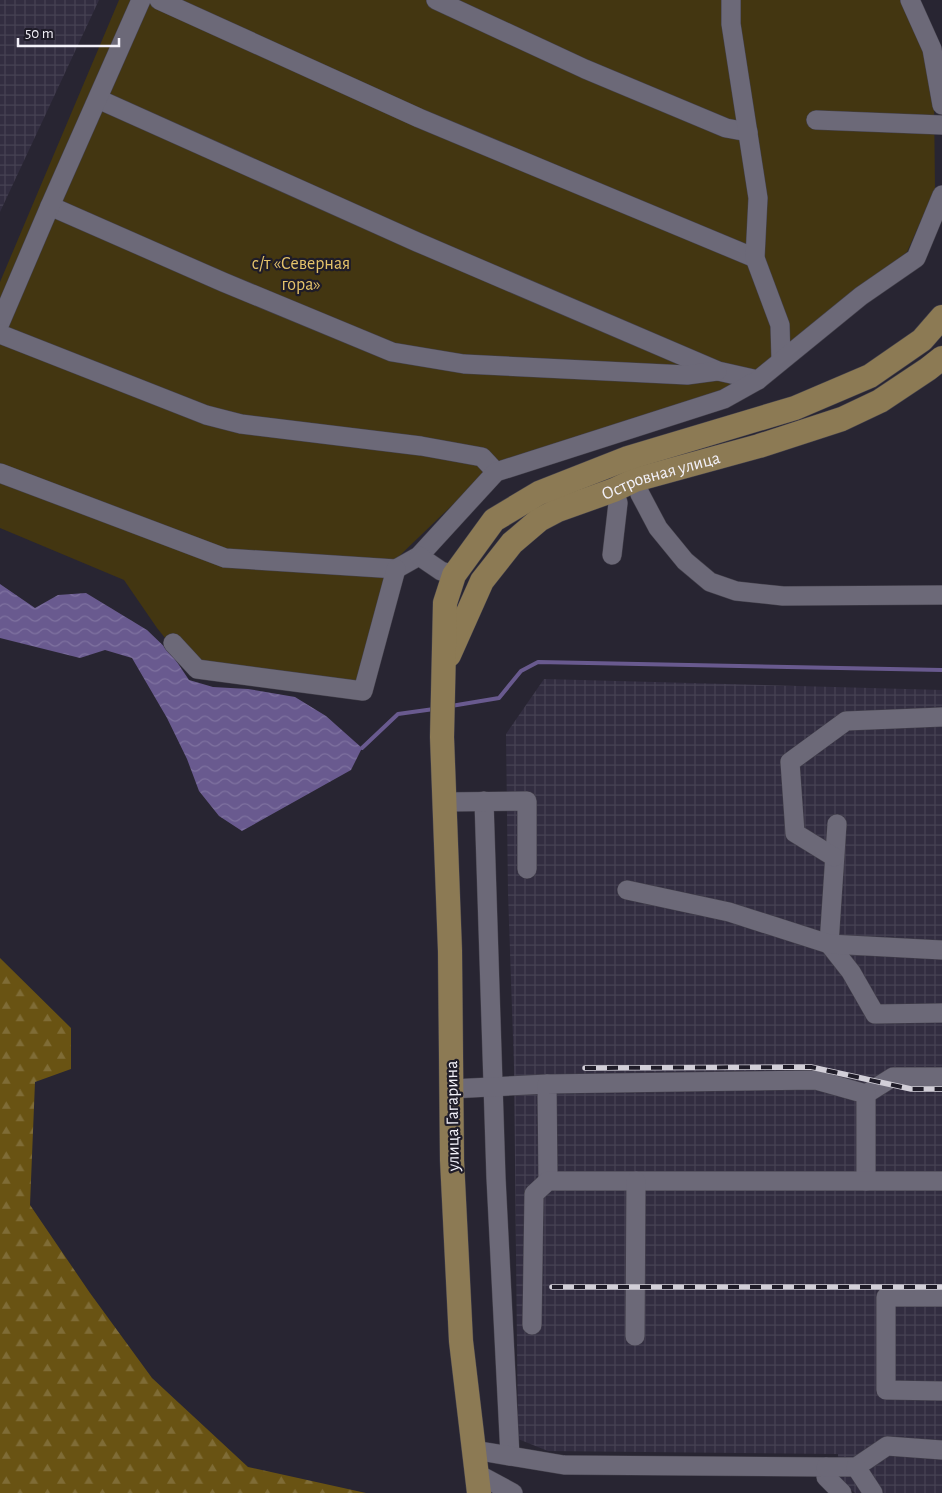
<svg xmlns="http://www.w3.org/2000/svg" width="942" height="1493" font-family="'Alegreya Sans',sans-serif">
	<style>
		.industrial { fill: url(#industrial-grid) }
		.green { fill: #433611 }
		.forest { fill: url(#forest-firs) }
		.water { fill: url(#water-waves) }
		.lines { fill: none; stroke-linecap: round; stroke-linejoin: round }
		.stream { stroke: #695a8f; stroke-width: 4 }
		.minor-casing { stroke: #43404b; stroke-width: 20 }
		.major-casing { stroke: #43404b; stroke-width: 25 }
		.minor { stroke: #6c6978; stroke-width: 19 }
		.major { stroke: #8c7a54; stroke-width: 24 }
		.rail-casing { stroke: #d2cfd8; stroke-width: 5.5 }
		.rail { stroke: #1f1c28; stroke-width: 4; stroke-dasharray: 11; stroke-linecap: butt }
		.labels { text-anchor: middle; stroke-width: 4.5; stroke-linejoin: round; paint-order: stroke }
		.park-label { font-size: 18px; fill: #e5c36b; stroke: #1f1c28 }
		.street-label { font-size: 18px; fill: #f3f1f9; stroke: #1f1c28 }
	</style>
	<defs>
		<pattern id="industrial-grid" width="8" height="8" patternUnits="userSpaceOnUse" patternTransform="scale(1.25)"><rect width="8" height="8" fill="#322d40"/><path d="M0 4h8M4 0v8" fill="none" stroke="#464253"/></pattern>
		<pattern id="forest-firs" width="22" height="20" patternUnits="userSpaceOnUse" patternTransform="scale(1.25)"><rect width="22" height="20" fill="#695313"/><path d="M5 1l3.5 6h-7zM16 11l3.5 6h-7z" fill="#7f6c36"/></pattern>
		<pattern id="water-waves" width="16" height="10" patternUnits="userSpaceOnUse" patternTransform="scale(1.25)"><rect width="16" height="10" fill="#695a8f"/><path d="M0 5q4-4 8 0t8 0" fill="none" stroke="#7f72a0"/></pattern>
	</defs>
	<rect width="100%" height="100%" fill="#282532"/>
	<g class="industrial">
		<path d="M0,0H99L0,212Z"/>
		<path d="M544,679L942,690V1493H855L839,1479L838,1454L548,1451L518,1439L514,1067L508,893L506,734Z"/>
	</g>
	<path class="green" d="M119,0H905L928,53L934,98L935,189L907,252L758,370L719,392L496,463L392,563L357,698L194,674L157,628L124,580L0,528V282Z"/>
	<path class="forest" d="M0,958L71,1028V1069L35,1082L30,1205L90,1293L152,1378L248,1467L366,1493H0Z"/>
	<path class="water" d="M0,584L35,608L58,595L86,593L147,630L171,653L189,680L213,687L248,689L295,697L326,716L362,748L351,770L242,831L219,816L199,791L187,759L167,718L132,658L105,650L80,658L0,638Z"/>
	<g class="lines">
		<g class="stream">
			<path d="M451,706L499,698L521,671L538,662L942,670"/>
			<path d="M362,748L398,714L434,709"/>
		</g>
		<defs>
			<g id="minor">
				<path d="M159,0L419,118L755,258"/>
				<path d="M436,0L585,69L726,128L748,132"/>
				<path d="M731,0V24L758,198L755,258L780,325L781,360"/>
				<path d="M910,0L932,49L942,105"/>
				<path d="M98,99L417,242L718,371L758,380"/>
				<path d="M816,120L942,125"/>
				<path d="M50,206L223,282L392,352L464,364L687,375L717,371"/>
				<path d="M0,323L50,206L141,0"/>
				<path d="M0,334L206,415L241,424L421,446L482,457L496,472"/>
				<path d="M0,473L225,558L396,569L419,556L496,472L724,399L758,380L861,296L916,258L942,195"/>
				<path d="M635,480L640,494L658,528L685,561L710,582L736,591L783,596L942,595"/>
				<path d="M612,555L618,503L614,490"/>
				<path d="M419,556L441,571L454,575"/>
				<path d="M173,643L197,669L363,691L396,569"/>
				<path d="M484,801L496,1178L510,1456"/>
				<path d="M444,802L527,801V869"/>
				<path d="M837,824L829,944L851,972L875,1014L942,1013"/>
				<path d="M834,857L795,833L790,762L846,721L942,717"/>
				<path d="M627,890L729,912L829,944L942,950"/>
				<path d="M451,1089L547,1084"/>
				<path d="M866,1094L893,1077H942"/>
				<path d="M548,1181L547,1084L816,1080L866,1094V1181"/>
				<path d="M942,1297H886V1390L942,1391"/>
				<path d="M532,1325L534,1194L548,1181H942"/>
				<path d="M635,1336L636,1181"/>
				<path d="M474,1450L564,1465L826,1467V1477L842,1493"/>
				<path d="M826,1467H856L887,1446L942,1450"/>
				<path d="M856,1467L873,1493"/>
				<path d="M476,1473L513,1493"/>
			</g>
			<g id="major">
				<path id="s1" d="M449,655L482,581L512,543L539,520L558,510L614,490L635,480L759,446L842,419L880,401L928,369L942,358"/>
				<path d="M479,1493L461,1341L452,1160L450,951L442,737L445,603L454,575L494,520L539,493L628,458L795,408L870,376L922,340L942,317"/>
			</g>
		</defs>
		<use href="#minor" class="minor-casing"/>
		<use href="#major" class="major-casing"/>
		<use href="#minor" class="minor"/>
		<use href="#major" class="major"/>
		<defs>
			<g id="rail">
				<path d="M585,1068L811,1067L911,1089H942"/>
				<path d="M552,1287H942"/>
			</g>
		</defs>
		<use href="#rail" class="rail-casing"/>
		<use href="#rail" class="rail"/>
	</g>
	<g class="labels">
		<g class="park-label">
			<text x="301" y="269">с/т «Северная<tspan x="301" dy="21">гора»</tspan></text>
		</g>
		<g class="street-label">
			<text dy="6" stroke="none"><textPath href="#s1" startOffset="295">Островная улица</textPath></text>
			<text transform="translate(452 1116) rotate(-91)" y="6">улица Гагарина</text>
		</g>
	</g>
	<path d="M18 38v8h101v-8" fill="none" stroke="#f3f1f9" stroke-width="2.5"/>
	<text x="25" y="38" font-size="15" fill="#f3f1f9" stroke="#1f1c28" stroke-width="4" paint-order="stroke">50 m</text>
</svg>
